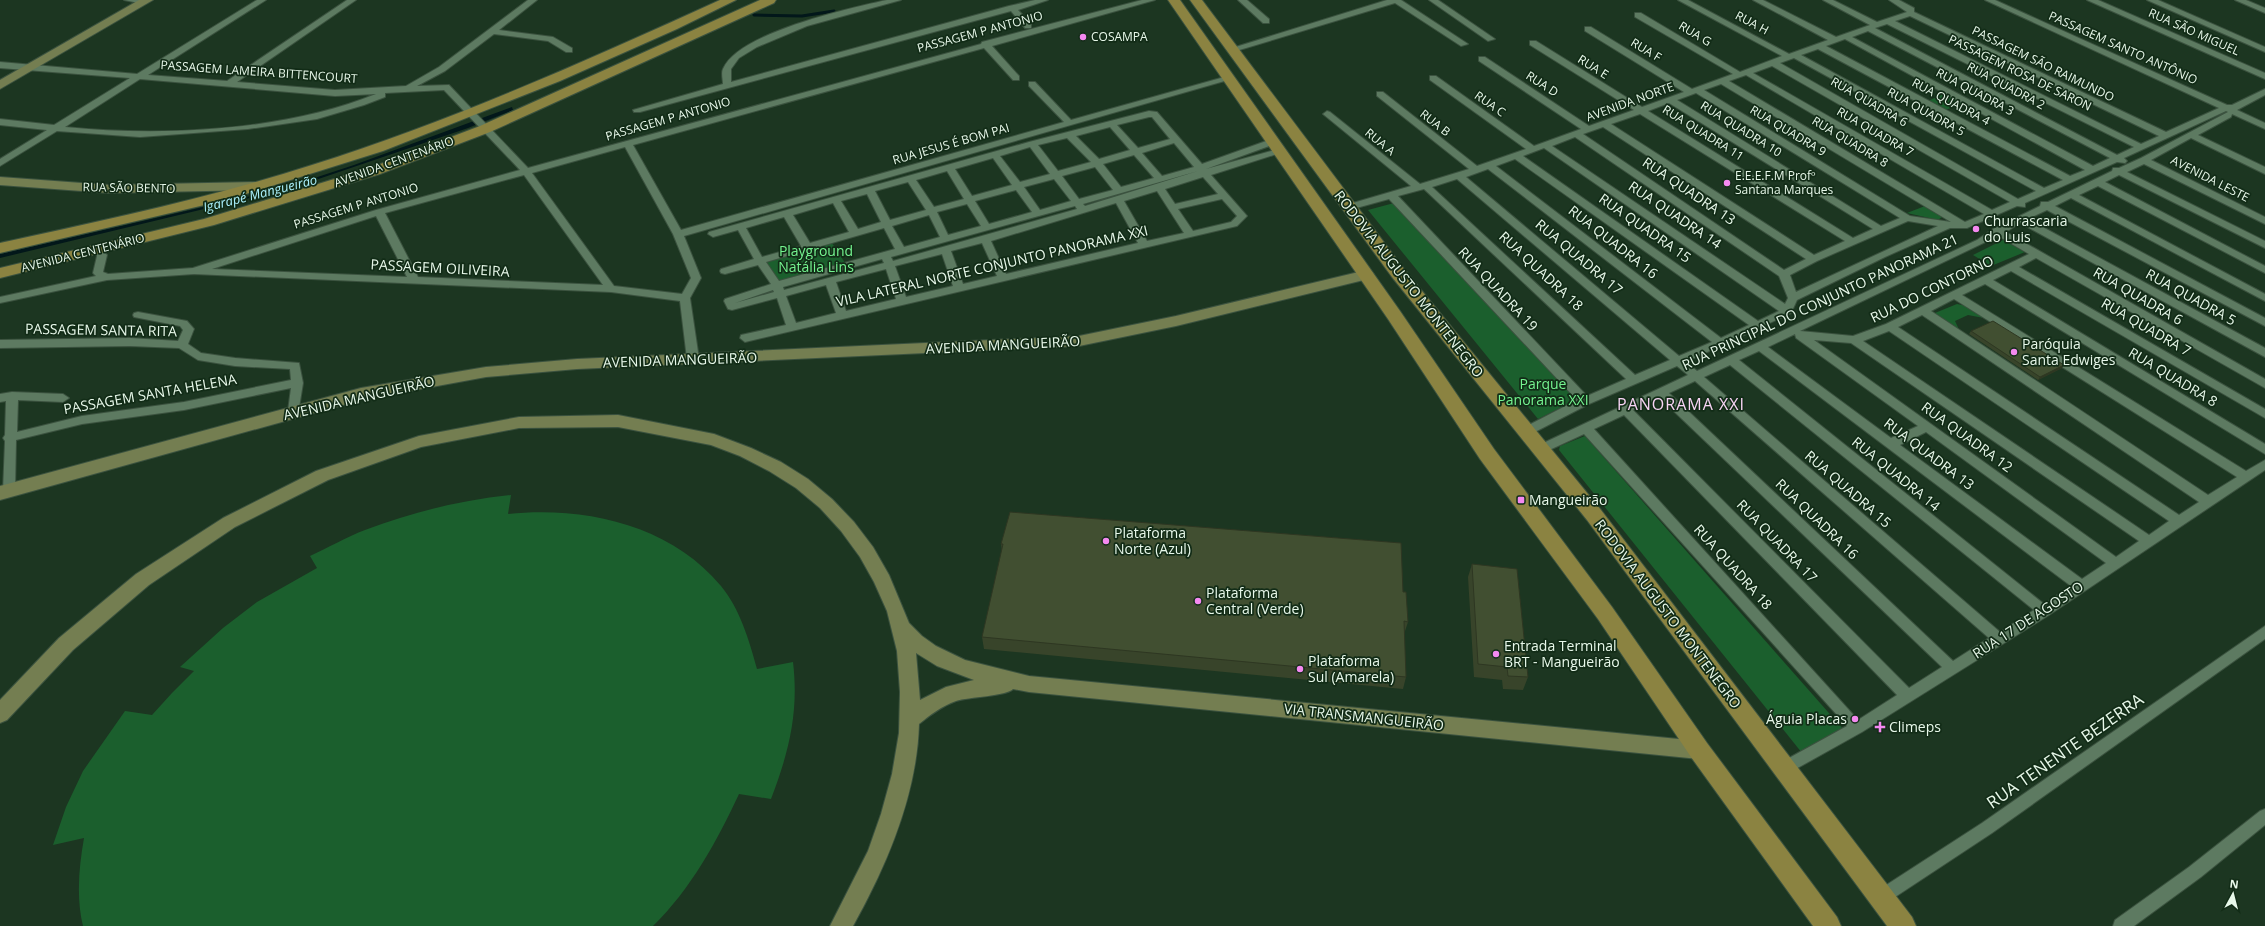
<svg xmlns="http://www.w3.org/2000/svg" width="2265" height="926" font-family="'Open Sans',sans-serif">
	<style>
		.green { fill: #1b5f2d }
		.water { fill: #02171a }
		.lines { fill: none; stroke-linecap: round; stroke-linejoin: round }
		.stream { stroke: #02171a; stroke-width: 3 }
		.street-casing { stroke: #3b523f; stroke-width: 2 }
		.secondary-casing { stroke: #3b523f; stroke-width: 2 }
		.primary-casing { stroke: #3b523f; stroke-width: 2 }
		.street { fill: #5d7a61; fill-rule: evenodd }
		.secondary { fill: #747e51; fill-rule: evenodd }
		.primary { fill: #8b8341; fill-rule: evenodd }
		.wall { fill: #38442a }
		.shaded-wall { fill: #2e3722 }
		.building { fill: #414f31; stroke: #2e3722 }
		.poi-dot { fill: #f489f0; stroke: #122c17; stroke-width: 1.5 }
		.labels { text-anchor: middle; stroke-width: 3.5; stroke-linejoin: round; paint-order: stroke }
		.far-street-label { font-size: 12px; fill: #e8f8ea; stroke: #122c17 }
		.far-poi-label { font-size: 12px; fill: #e8f8ea; stroke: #122c17; text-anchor: start }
		.far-water-label { font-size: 13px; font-style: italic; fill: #abf1fd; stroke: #122c17 }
		.street-label { font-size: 14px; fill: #e8f8ea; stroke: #122c17 }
		.poi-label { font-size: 14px; fill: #e8f8ea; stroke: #122c17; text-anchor: start }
		.park-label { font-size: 14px; fill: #75f490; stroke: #122c17 }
		.quarter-label { font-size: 16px; letter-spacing: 1px; fill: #f8d4f5; stroke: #122c17 }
		.near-street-label { font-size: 17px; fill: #e8f8ea; stroke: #122c17 }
	</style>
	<rect width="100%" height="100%" fill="#1c3621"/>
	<g class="green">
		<path d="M1946,93L1965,103L1945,110L1928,101Z"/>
		<path d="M1394,203L1578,399L1538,419L1368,210Z"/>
		<path d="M1925,206L1942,217L1938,220L1907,213Z"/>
		<path d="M830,240L847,266L777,285L760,260Z"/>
		<path d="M2003,240L2025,252L1991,266L1973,255Z"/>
		<path d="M1957,304L1967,306L1989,319L1968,315L1955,321L1963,338L1930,315Z"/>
		<path d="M1585,436L1843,729L1802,753L1559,450L1560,446Z"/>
		<path d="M511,495L508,514C583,506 670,524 721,586C740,609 749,640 757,669L793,662C799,712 789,752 771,799L739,794C717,841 691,889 653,926H83C76,898 79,866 84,838L53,845L66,807L83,771L125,711L152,715L172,693L194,671L180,667L223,628L257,602L317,568L310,556C328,548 346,537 365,530C412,512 462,500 511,495Z"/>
	</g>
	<path class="water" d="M512,107L513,110L468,128L295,187L0,258V254L281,189L354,165Z"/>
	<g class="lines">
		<path class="stream" d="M754,15L802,16L834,11"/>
		<defs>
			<g id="street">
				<path d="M124,0H145L148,2L144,4Z"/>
				<path d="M257,0H266L148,75L227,81L347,0H356L237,82L335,90L406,86L439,67L528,0H537L499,30L553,37L572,48V52H566L548,41L494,34L445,71L417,86L449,85L528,168L981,44L982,42L1142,0H1155L992,46L1019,76V80H1013L984,48L633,145L681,230L1064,122L1029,86V82H1035L1071,120L1228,76L1235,78L684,236L701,278L690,298L699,359L693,363L687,359L680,301L611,292L194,274L107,280L0,303V297L96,276L93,273L97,256L91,250L92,248H100L107,255L103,272L108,274L193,268L376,210L520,170L444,90L385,93V97L364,105L317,119L248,129L140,137L57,131L0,166V159L47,130L0,125V119L54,125L130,78L0,68V62L137,74ZM140,79L335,96L376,94C285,131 162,137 65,127ZM625,147L673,234L691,278L682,294L614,286L532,173ZM524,175L603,285L418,277L385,213ZM376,216L407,277L212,269Z"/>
				<path d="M887,0H901L807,26L757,47L739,58L731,69V82L1009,6L1035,0H1048L1018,10L1031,24V28H1025L1011,11L640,112H634L633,110L723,84C723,80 721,73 723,69C738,33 850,8 887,0Z"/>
				<path d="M1238,0H1247L1269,19V23H1263Z"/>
				<path d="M1387,0H1401L1468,44L1461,46L1395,3L1236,51L1229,49Z"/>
				<path d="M1429,0H1438L1495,39L1488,41Z"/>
				<path d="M1678,0H1688L1789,54L1828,40L1753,0H1763L1836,37L1870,25L1823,0H1833L1877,22L1907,12L1889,0H1899L1914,8V12L2166,132L2219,108L1985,0H1995L2227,105H2232L2265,89V95L2237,110L2265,123V129L2232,114L2231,117L2198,135L2265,167V174L2191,138L2151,160L2265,217V224L2144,164L2127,172L2265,241V248L2119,175L2105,182L2265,266V273L2098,186L2079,195L2265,294V301L2071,198L2055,206L2265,318V326L2047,210L2028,219L2265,348V357L2020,223L2006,232L2265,379V388L2036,258L2019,267L2265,409V418L2011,271L1993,280L2265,444V454L1985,284L1962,295L2246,471L2265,460V470L2049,615L1862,732L1785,775L1780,773L1778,768L1780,763L1847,726L1584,434L1545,452L1541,453L1535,449L1537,446L1688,375L1677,366L1589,404L1531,434H1523L1521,431L1523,428L1577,400L1389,199L1349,210L1346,209V205L1411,186L1323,114L1327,111L1330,112L1420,184L1469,169L1377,96V92H1383L1477,166L1526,149L1430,80V76H1436L1534,146L1581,129L1479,61V57H1485L1589,126L1634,110L1530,45V41H1536L1642,107L1684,92L1585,31V27H1591L1692,89L1733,74L1635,17V13H1641L1740,72L1782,56ZM1910,16L2159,136L2141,144L1895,21ZM1887,24L2134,147L2117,155L1875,28ZM1868,31L2110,158L2093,166L1852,37ZM1845,39L2085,170L2070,176L1826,46ZM1818,49L2063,180L2044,188L1801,55ZM1794,58L2036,191L2018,199L1780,63ZM1772,66L2010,202L1992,210L1753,73ZM1746,75L1984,214L1965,222L1729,81ZM1721,84L1951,222L1910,216L1704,90ZM1696,93L1900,218L1881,226L1677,100ZM1669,103L1873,229L1853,238L1648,111ZM2226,111L2228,112L2141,158L2119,168H2113L2112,171L2048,202H2041L2040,206L1993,229L1977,240L1697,371L1686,362L1791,313L1797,300L1885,257L1950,228H1967L2017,206L2025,207V203L2117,162L2125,163L2127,161L2124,158ZM1640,114L1845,241L1814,255L1611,124ZM1603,127L1806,259L1784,270L1583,134ZM1575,137L1779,276L1788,298L1785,304L1552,146ZM1544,148L1779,311L1758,321L1523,156ZM1515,159L1749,325L1721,338L1496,166ZM1488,169L1712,342L1679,356L1466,177ZM1457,179L1670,360L1635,375L1432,187ZM1424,189L1626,379L1587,396L1398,196ZM1908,221L1938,226L1796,292L1790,275L1817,261ZM1998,236L2029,254L1886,324L1853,336L1800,331ZM1954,299L2237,477L2208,495L1931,311ZM1922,315L2199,502L2179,515L1898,327ZM1889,331L2169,521L2149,535L1863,341ZM1795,334L1796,338L1918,426L1891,438L1768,347ZM1814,340L1851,343L2139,541L2116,557ZM1759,351L2071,586L2044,604L1739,360ZM1730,365L2034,610L2000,632L1704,377ZM1695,381L1989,638L1953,661L1669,393ZM1660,398L1942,667L1909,688L1633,410ZM1624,415L1897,695L1858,720L1594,429ZM1926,432L2106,563L2082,579L1900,445Z"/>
				<path d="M2087,0H2098L2265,73V79Z"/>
				<path d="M2147,0H2158L2265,47V52Z"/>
				<path d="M2235,0H2246L2265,8V13Z"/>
				<path d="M1149,111L1157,112L1202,164L1269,140H1275V144L1206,169L1278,149L1283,152L1211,175L1247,216L1237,226L745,342L740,338L741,335L786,325L777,298L732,310L728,309L724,301L725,299L771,284L758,265L725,274L721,273L720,271L721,269L754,259L738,230L713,237L708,234L709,232L1029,142ZM1149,117H1152L1170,139L1138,148L1117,125ZM1110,127L1130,150L1099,159L1076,136ZM1067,138L1091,162L1058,171L1038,145ZM1174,143L1194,167L1162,176L1142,153ZM1030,147L1050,174L1020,182L1000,156ZM1134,155L1154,178L1121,187L1103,164ZM993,158L1012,185L972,196L955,169ZM1095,167L1113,190L1079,199L1062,176ZM947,171L964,199L934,207L916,180ZM1198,171L1085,206L1083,204ZM1203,177L1218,194L1175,204L1165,189ZM1054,179L1071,201L1040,210L1024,187ZM908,182L926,210L890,220L875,191ZM1016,190L1032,212L989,224L975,201ZM1157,191L1184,233L1147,241L1124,201ZM867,194L881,222L858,229L841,201ZM1222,199L1237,216L1231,222L1193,231L1178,209ZM833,203L849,232L810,243L793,215ZM1116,203L1138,243L1006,274L991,241ZM967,204L981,226L948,235L937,212ZM1075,206L1077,209L893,261L891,257ZM929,215L940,237L904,247L892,226ZM784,217L801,246L762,257L746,228ZM884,228L895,249L779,281L766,262ZM982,243L997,276L963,284L951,251ZM942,254L953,286L906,297L895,266ZM882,259L884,263L784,290L783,287ZM886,269L896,299L846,311L836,282ZM826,285L836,313L796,323L786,296ZM773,290L774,292L735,303Z"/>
				<path d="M138,312L187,321L194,329L188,344L201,353L235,358L299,363L303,383L298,414H290L288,411L291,388L184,410L82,424L16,440L15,491L13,494H5L3,491L5,441L3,438L5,435L6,401L0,402V394L12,392L63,394L69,398L63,402L18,400L17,432L82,416L184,402L291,380L290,369L235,366L198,360L179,348L130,346L0,348V340L130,338L178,341L183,330L180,326L134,317L133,315L134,313Z"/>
				<path d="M2265,626V639L1992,833L1889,901L1883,904L1877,901L1875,896L1877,891L1982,823Z"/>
				<path d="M2265,809V825L2201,877L2134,926H2113L2115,920L2189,867L2260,811Z"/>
			</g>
			<g id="secondary">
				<path d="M139,0H153L0,89V80Z"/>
				<path d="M0,177L109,185L258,182L265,186L258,190L109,193L0,185Z"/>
				<path d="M1367,270L1372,272L1374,275L1372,278L1176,326L1079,346L577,369L486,377L361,400L0,500V486L361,388L486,367L577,359L1079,336L1176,316Z"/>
				<path d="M618,415L714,434L751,448L781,462L808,479L832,499L854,522L873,547L889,575L909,623L922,636L936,646L965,660L1029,676L1699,741L1706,744L1709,750L1706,756L1699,759L1029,692L1013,689C1007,696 968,697 956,701C942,706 930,715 919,724C917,795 887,865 853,926H830L868,851L881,814L892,774L899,733L900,692L897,651L887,611L874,582L860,557L841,531L820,508L796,488L769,471L740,456L711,445L618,427L519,428L421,447L328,480L235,527L149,585L73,650L7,720L0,723V700L59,638L136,574L223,518L316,471L419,436L519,417ZM916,653L937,666L974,680L946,687L920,700Z"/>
			</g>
			<g id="primary">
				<path d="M720,0H736L677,29L560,81L383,151L230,199L0,253V243C105,220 210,198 312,165C452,121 586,61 720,0Z"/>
				<path d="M760,0H776L774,3L490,132L380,174L214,225L0,278V268L204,219L370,168L480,126Z"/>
				<path d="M1168,0H1180L1400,311L1494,449L1612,607L1707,743L1837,917L1841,926H1813L1691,757L1598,619L1480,459L1388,319Z"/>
				<path d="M1190,0H1202L1404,269L1601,510L1912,917L1916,926H1887L1587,520L1392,277Z"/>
			</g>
		</defs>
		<use href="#street" class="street-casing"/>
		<use href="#secondary" class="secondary-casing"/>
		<use href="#primary" class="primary-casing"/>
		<use href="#street" class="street"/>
		<use href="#secondary" class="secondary"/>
		<use href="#primary" class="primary"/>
	</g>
	<g class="wall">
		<path d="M1971,331L2062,368L2038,380L1969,334Z"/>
		<path d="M1001,544L1403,592L1408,622L1404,634L1406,677L1403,689L984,649L982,637L1002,551Z"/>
		<path d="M1472,564L1528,677L1523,690L1503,689L1502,680L1474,677L1468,577Z"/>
	</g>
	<path class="shaded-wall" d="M2064,365L2062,368L2038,380L2040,377Z"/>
	<g class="building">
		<path d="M1993,321L2064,365L2040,377L1971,331Z"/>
		<path d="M1010,512L1401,543L1403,592H1406L1408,622L1404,621L1406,677L982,637L1003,544H1001Z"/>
		<path d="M1472,564L1517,569L1528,677L1508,676L1507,667L1478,664Z"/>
	</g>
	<g class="poi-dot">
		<circle cx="1083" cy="37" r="4"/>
		<circle cx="1727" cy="183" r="4"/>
		<circle cx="1976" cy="229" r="4"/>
		<circle cx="2014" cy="352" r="4"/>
		<rect x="1517" y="496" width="8" height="8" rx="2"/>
		<circle cx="1106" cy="541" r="4"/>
		<circle cx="1198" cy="601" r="4"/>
		<circle cx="1496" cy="654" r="4"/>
		<circle cx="1300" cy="669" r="4"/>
		<circle cx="1855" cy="719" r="4"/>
		<path d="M1878 721h4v4h4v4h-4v4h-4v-4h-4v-4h4z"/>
	</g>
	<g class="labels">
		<g class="far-street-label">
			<text transform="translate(1752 23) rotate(28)" y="4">RUA H</text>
			<text transform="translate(980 32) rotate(-15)" y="4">PASSAGEM P ANTONIO</text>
			<text transform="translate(2194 32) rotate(24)" y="4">RUA SÃO MIGUEL</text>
			<text transform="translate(1695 34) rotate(31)" y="4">RUA G</text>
			<text transform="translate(2123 48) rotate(24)" y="4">PASSAGEM SANTO ANTÔNIO</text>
			<text transform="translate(1646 50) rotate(31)" y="4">RUA F</text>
			<text transform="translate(2043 64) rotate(26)" y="4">PASSAGEM SÃO RAIMUNDO</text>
			<text transform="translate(1593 67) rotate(32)" y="4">RUA E</text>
			<text transform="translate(259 72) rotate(4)" y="4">PASSAGEM LAMEIRA BITTENCOURT</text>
			<text transform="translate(2020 73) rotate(26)" y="4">PASSAGEM ROSA DE SARON</text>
			<text transform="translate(1542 84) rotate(33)" y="4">RUA D</text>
			<text transform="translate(2006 86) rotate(28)" y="4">RUA QUADRA 2</text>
			<text transform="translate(1975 92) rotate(28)" y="4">RUA QUADRA 3</text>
			<text transform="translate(1630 102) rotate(-20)" y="4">AVENIDA NORTE</text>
			<text transform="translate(1869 102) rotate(30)" y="4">RUA QUADRA 6</text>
			<text transform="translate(1951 102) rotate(28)" y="4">RUA QUADRA 4</text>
			<text transform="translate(1490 104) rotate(35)" y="4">RUA C</text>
			<text transform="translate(1926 112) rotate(29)" y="4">RUA QUADRA 5</text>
			<text transform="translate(668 119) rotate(-16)" y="4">PASSAGEM P ANTONIO</text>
			<text transform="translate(1435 123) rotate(38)" y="4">RUA B</text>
			<text transform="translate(1741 129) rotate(32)" y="4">RUA QUADRA 10</text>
			<text transform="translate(1788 131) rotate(31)" y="4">RUA QUADRA 9</text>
			<text transform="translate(1875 132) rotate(30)" y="4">RUA QUADRA 7</text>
			<text transform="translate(1703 133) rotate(32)" y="4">RUA QUADRA 11</text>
			<text transform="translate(1380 142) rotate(39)" y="4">RUA A</text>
			<text transform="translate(1850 142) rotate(31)" y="4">RUA QUADRA 8</text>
			<text transform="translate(951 144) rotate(-16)" y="4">RUA JESUS É BOM PAI</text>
			<text transform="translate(394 162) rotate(-20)" y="4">AVENIDA CENTENÁRIO</text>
			<text transform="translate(2210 179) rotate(27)" y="4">AVENIDA LESTE</text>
			<text transform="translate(129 188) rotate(1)" y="4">RUA SÃO BENTO</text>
			<text transform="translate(356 206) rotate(-17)" y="4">PASSAGEM P ANTONIO</text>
			<text transform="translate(83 253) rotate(-14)" y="4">AVENIDA CENTENÁRIO</text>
		</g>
		<g class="far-poi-label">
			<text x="1091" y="41">COSAMPA</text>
			<text x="1735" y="180">E.E.E.F.M Profº<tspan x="1735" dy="14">Santana Marques</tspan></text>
		</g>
		<g class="far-water-label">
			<text transform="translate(260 193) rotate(-14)" y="5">Igarapé Mangueirão</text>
		</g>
		<g class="street-label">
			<text transform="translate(1689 191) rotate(34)" y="5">RUA QUADRA 13</text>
			<text transform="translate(1675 215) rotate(34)" y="5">RUA QUADRA 14</text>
			<text transform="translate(1645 228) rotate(35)" y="5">RUA QUADRA 15</text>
			<text transform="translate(1613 242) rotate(38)" y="5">RUA QUADRA 16</text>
			<text transform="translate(1579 257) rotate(40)" y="5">RUA QUADRA 17</text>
			<text transform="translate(992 266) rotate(-13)" y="5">VILA LATERAL NORTE CONJUNTO PANORAMA XXI</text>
			<text transform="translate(440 268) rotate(3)" y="5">PASSAGEM OILIVEIRA</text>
			<text transform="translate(1541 271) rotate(43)" y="5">RUA QUADRA 18</text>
			<text transform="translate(1409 284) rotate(52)" y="5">RODOVIA AUGUSTO MONTENEGRO</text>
			<text transform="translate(1498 289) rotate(47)" y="5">RUA QUADRA 19</text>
			<text transform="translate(1932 289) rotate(-26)" y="5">RUA DO CONTORNO</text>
			<text transform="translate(2138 296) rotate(30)" y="5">RUA QUADRA 6</text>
			<text transform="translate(2191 297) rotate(29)" y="5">RUA QUADRA 5</text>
			<text transform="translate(1820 302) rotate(-25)" y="5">RUA PRINCIPAL DO CONJUNTO PANORAMA 21</text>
			<text transform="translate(2146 327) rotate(30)" y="5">RUA QUADRA 7</text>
			<text transform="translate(101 330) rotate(1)" y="5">PASSAGEM SANTA RITA</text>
			<text transform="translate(1003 345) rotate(-3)" y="5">AVENIDA MANGUEIRÃO</text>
			<text transform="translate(680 360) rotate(-2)" y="5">AVENIDA MANGUEIRÃO</text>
			<text transform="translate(2173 377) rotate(31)" y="5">RUA QUADRA 8</text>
			<text transform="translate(150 394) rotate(-10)" y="5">PASSAGEM SANTA HELENA</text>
			<text transform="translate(359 398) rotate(-13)" y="5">AVENIDA MANGUEIRÃO</text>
			<text transform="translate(1967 437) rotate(36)" y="5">RUA QUADRA 12</text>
			<text transform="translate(1929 454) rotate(37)" y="5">RUA QUADRA 13</text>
			<text transform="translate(1896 474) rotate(39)" y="5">RUA QUADRA 14</text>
			<text transform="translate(1848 489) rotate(41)" y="5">RUA QUADRA 15</text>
			<text transform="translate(1817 519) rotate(44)" y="5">RUA QUADRA 16</text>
			<text transform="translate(1777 541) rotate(46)" y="5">RUA QUADRA 17</text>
			<text transform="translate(1733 567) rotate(48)" y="5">RUA QUADRA 18</text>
			<text transform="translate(1668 614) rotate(53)" y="5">RODOVIA AUGUSTO MONTENEGRO</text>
			<text transform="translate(2028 620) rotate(-33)" y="5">RUA 17 DE AGOSTO</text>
			<text transform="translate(1364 717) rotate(6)" y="5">VIA TRANSMANGUEIRÃO</text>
		</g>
		<g class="poi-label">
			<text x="1984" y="226">Churrascaria<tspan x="1984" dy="16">do Luis</tspan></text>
			<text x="2022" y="349">Paróquia<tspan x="2022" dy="16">Santa Edwiges</tspan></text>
			<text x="1529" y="505">Mangueirão</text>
			<text x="1114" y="538">Plataforma<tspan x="1114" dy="16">Norte (Azul)</tspan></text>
			<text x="1206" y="598">Plataforma<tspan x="1206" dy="16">Central (Verde)</tspan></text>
			<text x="1504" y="651">Entrada Terminal<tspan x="1504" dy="16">BRT - Mangueirão</tspan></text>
			<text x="1308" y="666">Plataforma<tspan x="1308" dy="16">Sul (Amarela)</tspan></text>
			<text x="1847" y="724" text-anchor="end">Águia Placas</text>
			<text x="1889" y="732">Climeps</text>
		</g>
		<g class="park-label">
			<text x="816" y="256">Playground<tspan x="816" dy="16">Natália Lins</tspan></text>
			<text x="1543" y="389">Parque<tspan x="1543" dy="16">Panorama XXI</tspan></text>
		</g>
		<g class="quarter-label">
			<text x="1681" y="410">PANORAMA XXI</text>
		</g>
		<g class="near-street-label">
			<text transform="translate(2065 751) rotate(-35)" y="6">RUA TENENTE BEZERRA</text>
		</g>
	</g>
	<g transform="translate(2233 894) rotate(7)" stroke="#122c17" stroke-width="3" paint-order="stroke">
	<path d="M0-3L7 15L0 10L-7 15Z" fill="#e8f8ea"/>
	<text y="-6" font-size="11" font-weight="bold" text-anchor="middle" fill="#e8f8ea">N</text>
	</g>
</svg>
